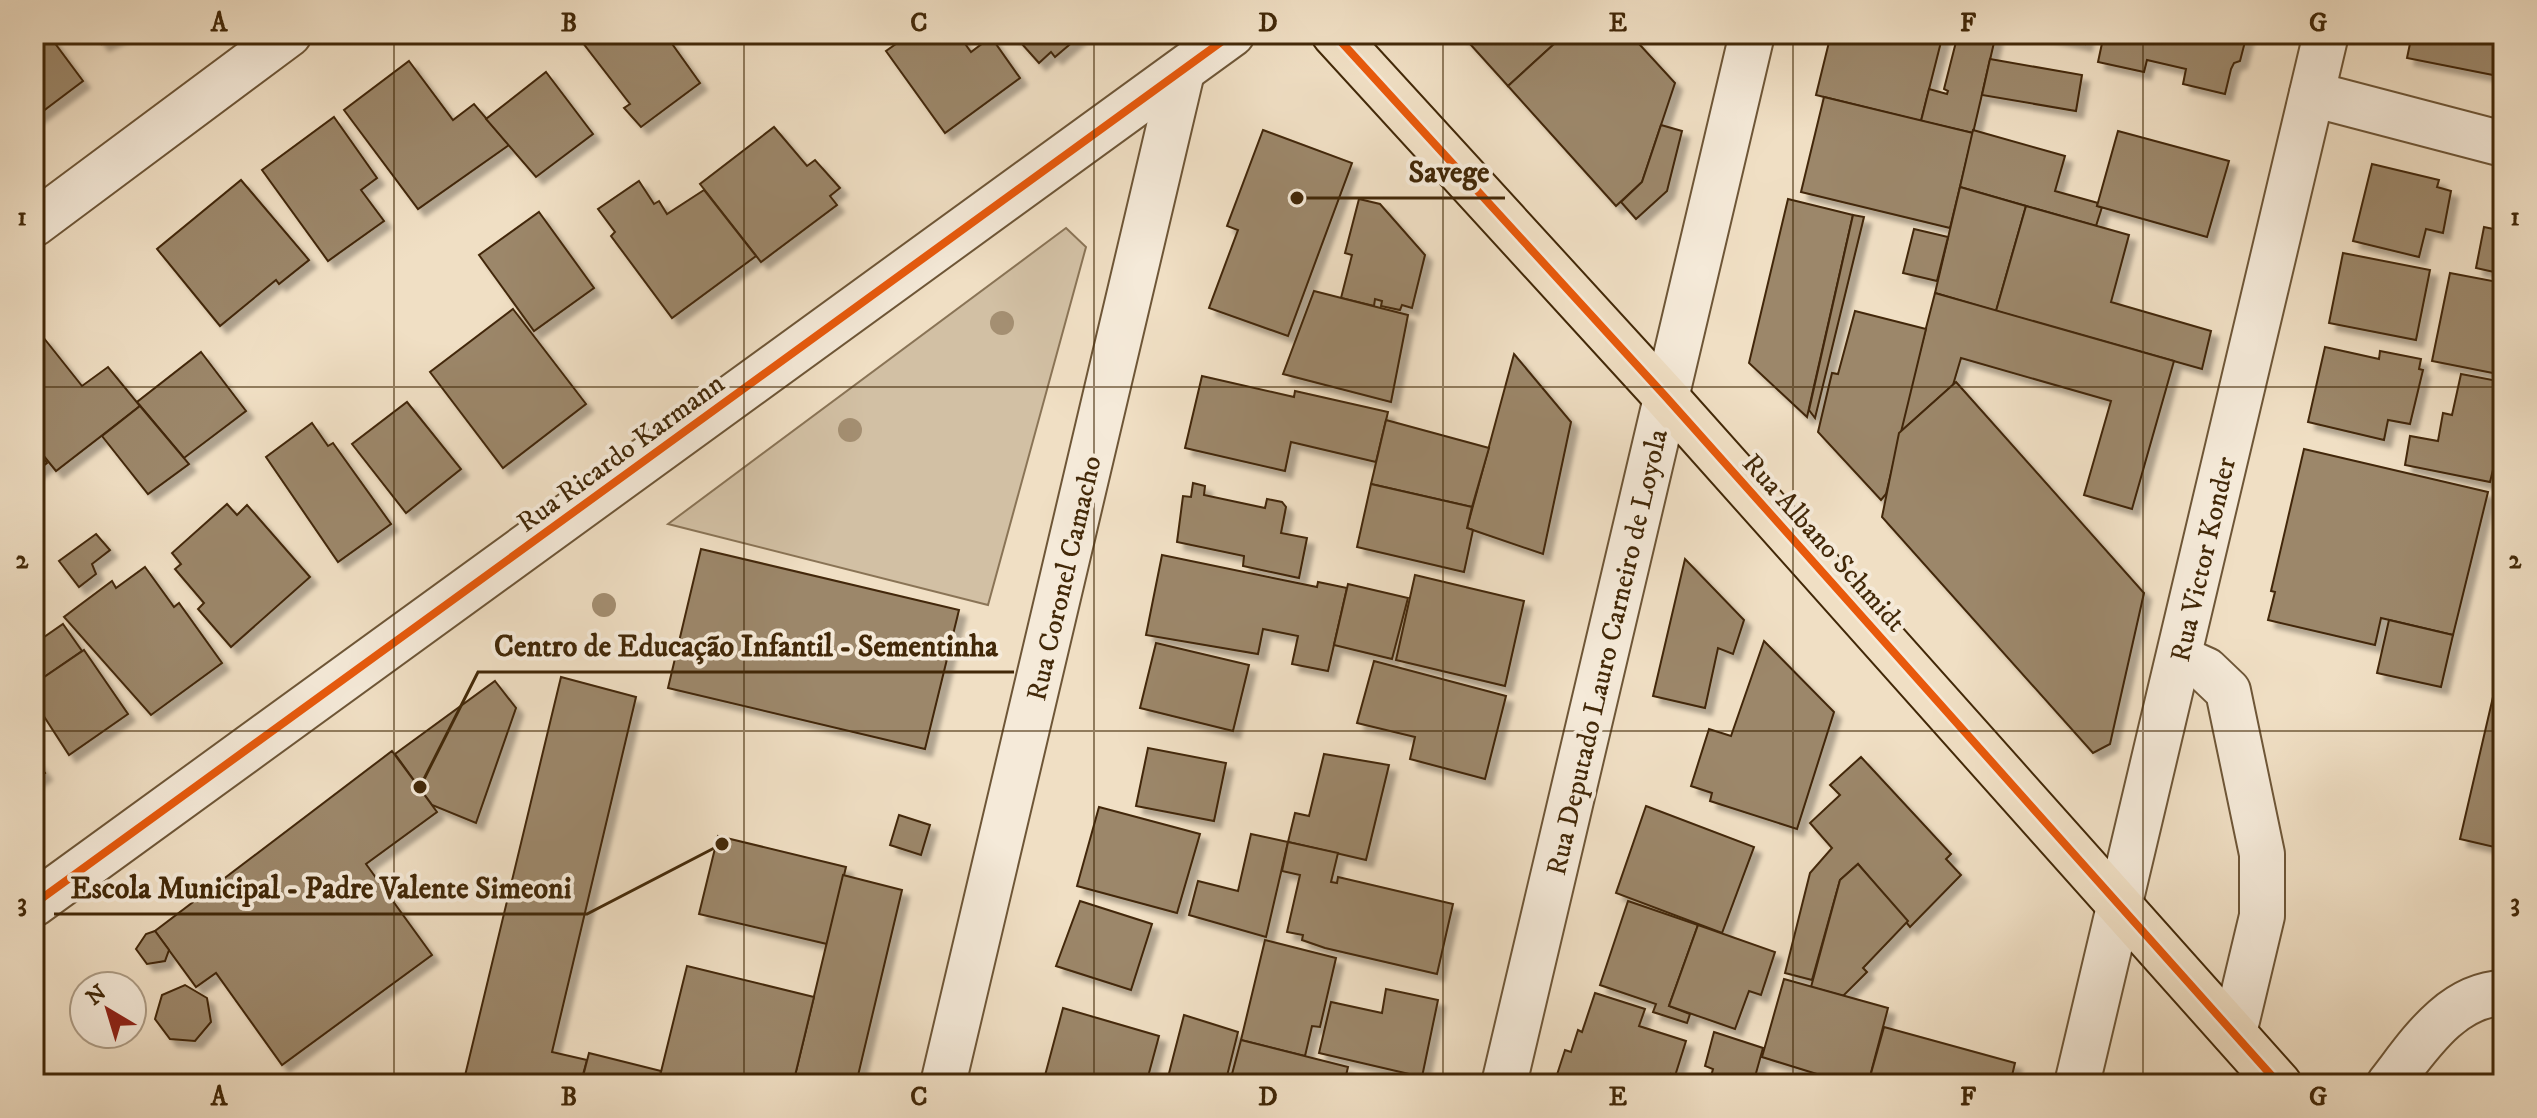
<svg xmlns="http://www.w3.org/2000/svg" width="2537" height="1118" font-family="'IM FELL DW Pica',serif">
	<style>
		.green { fill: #d2c0a4; stroke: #8a7456; stroke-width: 2 }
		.building { fill: #9c876a; stroke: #422808; stroke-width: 2; filter: url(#shadow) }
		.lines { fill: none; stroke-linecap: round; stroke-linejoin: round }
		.minor-casing { stroke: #6e5637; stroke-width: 48 }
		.major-casing { stroke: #422808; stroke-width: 48 }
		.minor { stroke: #f5ead9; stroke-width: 44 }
		.major { stroke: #f0dfc4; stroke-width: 44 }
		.cycleway-casing { stroke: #f5ead9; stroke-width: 13 }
		.cycleway { stroke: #e8590c; stroke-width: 8 }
		.tree { fill: #a48f72 }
		.grid { fill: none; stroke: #422808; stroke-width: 2; stroke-opacity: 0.55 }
		.labels { text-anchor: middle; stroke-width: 8; stroke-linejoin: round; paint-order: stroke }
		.street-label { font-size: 28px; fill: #422808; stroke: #f5ead9 }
		.leader { fill: none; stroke: #422808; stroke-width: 3 }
		.callout-dot { fill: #422808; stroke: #f5ead9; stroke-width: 3 }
		.callout-label { font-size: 30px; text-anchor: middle; font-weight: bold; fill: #422808; stroke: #f5ead9; stroke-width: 8; stroke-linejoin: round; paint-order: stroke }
		.neatline { fill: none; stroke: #422808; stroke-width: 3 }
		.grid-label { font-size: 26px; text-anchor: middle; font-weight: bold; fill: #422808 }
	</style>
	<defs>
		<filter id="shadow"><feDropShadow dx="7" dy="7" stdDeviation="2" flood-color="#0004"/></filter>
	</defs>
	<rect width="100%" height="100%" fill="#f0dfc4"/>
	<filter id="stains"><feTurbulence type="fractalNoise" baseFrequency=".0025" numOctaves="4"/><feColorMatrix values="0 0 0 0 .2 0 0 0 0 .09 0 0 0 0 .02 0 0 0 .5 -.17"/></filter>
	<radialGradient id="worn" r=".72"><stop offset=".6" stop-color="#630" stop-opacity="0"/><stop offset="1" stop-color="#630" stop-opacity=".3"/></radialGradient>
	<path class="green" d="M1066,228L1086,247L988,605L668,524Z"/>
	<g class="building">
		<path d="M34,34H48L83,81L34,118Z"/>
		<path d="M95,34H123L102,44Z"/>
		<path d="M576,34H665L700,83L641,127L624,108L630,104Z"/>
		<path d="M910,34H958L971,52L991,37L1020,78L945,133L886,51Z"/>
		<path d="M1013,34H1082L1055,57L1051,52L1039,63Z"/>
		<path d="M1461,34H1565L1508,86Z"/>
		<path d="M1565,34H1630L1675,83L1642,182L1616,206L1508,86Z"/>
		<path d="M1831,34H1943L1921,121L1816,95Z"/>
		<path d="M1958,34H1996L1973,133L1921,121L1929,89L1947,94L1948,91L1944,89Z"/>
		<path d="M2042,34H2087L2085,44Z"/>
		<path d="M2104,34H2247L2240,61L2234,63L2231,69L2225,94L2183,84L2186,69L2147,60L2144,72L2098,62Z"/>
		<path d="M2412,34H2503V77L2407,58Z"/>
		<path d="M1990,59L2082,75L2076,111L1982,95Z"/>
		<path d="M409,61L453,120L474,104L509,145L418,209L344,110Z"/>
		<path d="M546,72L593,134L536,177L486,119Z"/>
		<path d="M1824,97L1973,133L1950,228L1801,192Z"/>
		<path d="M334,117L377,178L361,190L384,221L328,261L262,170Z"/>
		<path d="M1661,125L1682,131L1667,191L1636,219L1621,202L1642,182Z"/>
		<path d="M774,127L807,166L815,160L840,188L830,196L837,205L761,262L700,184Z"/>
		<path d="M1263,130L1352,163L1288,336L1209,308L1238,230L1227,226Z"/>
		<path d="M1973,130L2065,156L2055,191L2098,203L2097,206L2102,207L2096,226L1960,187Z"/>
		<path d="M2118,131L2229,161L2207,237L2097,206Z"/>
		<path d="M2372,164L2439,180L2437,187L2451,191L2443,233L2426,229L2419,257L2353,241Z"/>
		<path d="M241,180L309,260L279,284L276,280L220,326L157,249Z"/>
		<path d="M639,181L654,204L659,201L667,214L704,190L756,256L672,318L611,236L615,232L598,209Z"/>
		<path d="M1960,187L2026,206L1996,311L1935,293Z"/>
		<path d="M1359,199L1380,204L1425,255L1412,308L1402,305L1400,310L1381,306L1382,301L1375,299L1374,306L1341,298L1352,255L1345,253Z"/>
		<path d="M1788,199L1853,215L1807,417L1749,363Z"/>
		<path d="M2026,206L2129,235L2111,302L2211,331L2202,369L1996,311Z"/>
		<path d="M539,212L594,288L534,331L479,255Z"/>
		<path d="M1853,215L1864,217L1815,418L1809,410Z"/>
		<path d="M2484,227L2503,231V274L2476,268Z"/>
		<path d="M1914,229L1948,237L1937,281L1903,273Z"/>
		<path d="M2343,253L2430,270L2416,340L2329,323Z"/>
		<path d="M2450,273L2503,283V375L2432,361Z"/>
		<path d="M1314,291L1408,315L1391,402L1283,374Z"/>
		<path d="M1935,293L2174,361L2132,509L2084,495L2111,401L1961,358L1953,385L1899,433Z"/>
		<path d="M513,309L586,404L503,468L430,372Z"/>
		<path d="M1855,311L1926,329L1886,494L1881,500L1818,432L1832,373L1838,374Z"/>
		<path d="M43,337L82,386L108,367L140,406L56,471L34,444V343Z"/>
		<path d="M2325,347L2379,359L2380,351L2421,359L2419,369L2423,370L2410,424L2388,420L2384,440L2308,422Z"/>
		<path d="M201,352L246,411L184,458L137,402Z"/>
		<path d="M1514,354L1571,422L1543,554L1467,528Z"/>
		<path d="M2461,374L2503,382V429L2490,482L2405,465L2410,436L2438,441L2443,413L2452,415Z"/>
		<path d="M1202,376L1294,397L1295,391L1388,412L1376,462L1291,442L1285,471L1185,448Z"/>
		<path d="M1956,382L2144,593L2110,744L2093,753L1882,517L1899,433Z"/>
		<path d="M407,402L461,469L406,513L352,444Z"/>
		<path d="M140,406L189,464L148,494L102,436Z"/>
		<path d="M1386,420L1489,448L1472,507L1371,484Z"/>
		<path d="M312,423L328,446L333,443L391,524L338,562L266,457Z"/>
		<path d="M34,446L47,463L34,473Z"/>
		<path d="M2304,449L2488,492L2453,635L2381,618L2375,645L2268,620L2275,592L2271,591Z"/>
		<path d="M1193,483L1205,486L1204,495L1265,508L1267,499L1282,502L1286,507L1281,533L1307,538L1299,578L1243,566L1244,556L1177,542L1183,496L1191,497Z"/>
		<path d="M1371,484L1472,507L1467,528L1473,530L1464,572L1357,547Z"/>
		<path d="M227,504L237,515L247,505L310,577L231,647L198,609L204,603L175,569L181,564L172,553Z"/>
		<path d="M96,534L110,550L92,564L96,574L79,587L59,561Z"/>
		<path d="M701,549L959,610L925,749L668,688Z"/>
		<path d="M1162,555L1317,587L1318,582L1347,588L1328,671L1292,664L1298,636L1263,629L1258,654L1146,635Z"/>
		<path d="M1685,559L1744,620L1733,654L1718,648L1705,708L1653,696Z"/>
		<path d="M145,567L174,607L179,603L222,663L151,715L64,617L112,581L116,588Z"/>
		<path d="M1415,575L1524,601L1505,686L1396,660Z"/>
		<path d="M1348,584L1408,598L1392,659L1334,645Z"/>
		<path d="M2389,620L2453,635L2441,687L2377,673Z"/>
		<path d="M63,624L82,651L34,684V644Z"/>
		<path d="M1764,641L1834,712L1797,829L1710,801L1712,793L1691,786L1709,729L1731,736Z"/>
		<path d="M1156,643L1249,665L1233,731L1140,708Z"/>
		<path d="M84,650L128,714L69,755L34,701V684Z"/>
		<path d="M2503,654V849L2460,839Z"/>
		<path d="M1374,661L1506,696L1485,779L1410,759L1415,737L1357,723Z"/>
		<path d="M561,677L636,697L552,1052L587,1060L581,1082L557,1076L555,1084H463Z"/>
		<path d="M495,681L516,708L476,823L432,805L395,754Z"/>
		<path d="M1148,748L1226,763L1214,821L1136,806Z"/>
		<path d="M392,751L437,812L366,864L432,955L282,1065L216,973L196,987L155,931Z"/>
		<path d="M1324,754L1389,765L1366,860L1288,842L1295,813L1309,816Z"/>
		<path d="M1861,757L1951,854L1946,859L1961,875L1910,927L1858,864L1840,880L1812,980L1785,973L1810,873L1832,848L1810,823L1840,795L1830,785Z"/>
		<path d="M34,758L45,773L34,781Z"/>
		<path d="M1646,806L1754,847L1722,933L1616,893Z"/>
		<path d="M1099,807L1200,834L1177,913L1077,886Z"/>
		<path d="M899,815L930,825L921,855L890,845Z"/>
		<path d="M1251,834L1288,842L1266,937L1189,915L1198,881L1238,891Z"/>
		<path d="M718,836L846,867L827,944L699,914Z"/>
		<path d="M1288,842L1338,853L1331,882L1337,883L1338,877L1453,904L1437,974L1325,948L1302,940L1303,935L1287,932L1300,875L1282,871Z"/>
		<path d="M1858,864L1908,921L1863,968L1867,972L1843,996L1811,987L1840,880Z"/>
		<path d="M843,875L902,890L856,1084H793Z"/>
		<path d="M1080,901L1152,924L1131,990L1056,966Z"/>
		<path d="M1628,901L1698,925L1669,1006L1690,1014L1687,1023L1653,1012L1656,1004L1600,985Z"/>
		<path d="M1698,925L1775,952L1761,995L1749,991L1735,1029L1669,1006Z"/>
		<path d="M155,931L169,950L165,961L147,964L136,949L146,934Z"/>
		<path d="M1265,940L1336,958L1320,1027L1312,1026L1305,1056L1241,1040Z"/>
		<path d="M687,966L814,997L793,1084H658Z"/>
		<path d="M1784,979L1888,1008L1868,1084H1849L1762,1057Z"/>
		<path d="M185,985L207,998L211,1022L195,1041L170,1039L155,1019L162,995Z"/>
		<path d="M1386,989L1438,1000L1422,1077L1319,1053L1331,1002L1382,1013Z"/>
		<path d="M1595,993L1645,1009L1639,1026L1686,1041L1675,1076L1671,1074L1668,1084H1554L1565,1050L1571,1052L1578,1030L1582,1032Z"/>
		<path d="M1063,1008L1159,1036L1146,1084L1043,1083Z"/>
		<path d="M1184,1015L1238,1032L1225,1084L1167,1081Z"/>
		<path d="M1884,1027L2015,1063L2010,1084H1868Z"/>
		<path d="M1714,1032L1763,1048L1753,1084H1709L1713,1069L1705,1066Z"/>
		<path d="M1241,1040L1348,1067L1344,1084H1246L1231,1078Z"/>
		<path d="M589,1053L661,1071L658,1084H581Z"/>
	</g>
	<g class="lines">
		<defs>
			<g id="minor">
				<path d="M2312,94L2503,144"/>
				<path d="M34,224L289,34"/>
				<path d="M2179,658L2206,670L2228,691L2262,854V916L2234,1033"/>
				<path d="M34,904L1232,34"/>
				<path d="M943,1084L1182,72"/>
				<path d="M1504,1084L1752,34"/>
				<path d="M2077,1084L2326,34"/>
				<path d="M2389,1084C2418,1047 2450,995 2503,993"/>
			</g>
			<path id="major" d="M1334,34L1666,397L2279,1084"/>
		</defs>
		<use href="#minor" class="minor-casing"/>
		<use href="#major" class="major-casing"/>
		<use href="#minor" class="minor"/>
		<use href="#major" class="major"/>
		<defs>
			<g id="cycleway">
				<path d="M1334,34L1666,397L2279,1084"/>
				<path d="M34,904L1232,34"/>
			</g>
		</defs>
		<use href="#cycleway" class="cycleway-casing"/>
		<use href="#cycleway" class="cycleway"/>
	</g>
	<g class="tree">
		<circle cx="1002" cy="323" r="12"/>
		<circle cx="850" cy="430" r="12"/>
		<circle cx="604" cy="605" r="12"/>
	</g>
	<path class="grid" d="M394,34V1084M744,34V1084M1094,34V1084M1443,34V1084M1793,34V1084M2143,34V1084M34,387H2503M34,731H2503"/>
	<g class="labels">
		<g class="street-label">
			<text transform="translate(620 452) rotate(-36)" y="10">Rua Ricardo Karmann</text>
			<text transform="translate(1825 542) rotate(48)" y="10">Rua Albano Schmidt</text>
			<text transform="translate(2202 559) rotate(-77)" y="10">Rua Victor Konder</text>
			<text transform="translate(1063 578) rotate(-77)" y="10">Rua Coronel Camacho</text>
			<text transform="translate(1606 652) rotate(-77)" y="10">Rua Deputado Lauro Carneiro de Loyola</text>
		</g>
	</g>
	<path class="leader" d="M1297 198L1392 198H1505M420 787L478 672H1014M722 844L587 914H54"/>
	<g class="callout-dot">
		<circle cx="1297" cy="198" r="8"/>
		<circle cx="420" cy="787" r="8"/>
		<circle cx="722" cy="844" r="8"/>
	</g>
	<g class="callout-label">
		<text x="1449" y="182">Savege</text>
		<text x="746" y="656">Centro de Educação Infantil - Sementinha</text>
		<text x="321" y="898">Escola Municipal - Padre Valente Simeoni</text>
	</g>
	<rect width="2537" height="1118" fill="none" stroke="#f0dfc4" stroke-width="88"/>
	<g transform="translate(108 1010) rotate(322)"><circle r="38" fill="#f5ead9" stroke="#ad9c85" stroke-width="2"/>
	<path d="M0-6L14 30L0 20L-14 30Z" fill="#8f2418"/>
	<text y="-12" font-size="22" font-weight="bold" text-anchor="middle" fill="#422808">N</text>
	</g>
	<rect x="44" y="44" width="2449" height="1030" class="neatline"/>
	<g class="grid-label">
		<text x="219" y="31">A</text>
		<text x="569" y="31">B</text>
		<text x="919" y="31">C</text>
		<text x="1268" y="31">D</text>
		<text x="1618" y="31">E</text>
		<text x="1968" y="31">F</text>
		<text x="2318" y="31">G</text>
		<text x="22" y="225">1</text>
		<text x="2515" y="225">1</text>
		<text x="22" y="568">2</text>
		<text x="2515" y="568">2</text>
		<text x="22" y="911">3</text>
		<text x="2515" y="911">3</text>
		<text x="219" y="1105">A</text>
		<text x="569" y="1105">B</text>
		<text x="919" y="1105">C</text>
		<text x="1268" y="1105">D</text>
		<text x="1618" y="1105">E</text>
		<text x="1968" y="1105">F</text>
		<text x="2318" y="1105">G</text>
	</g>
	<rect width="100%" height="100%" filter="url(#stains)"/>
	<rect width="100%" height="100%" fill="url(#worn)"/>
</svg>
